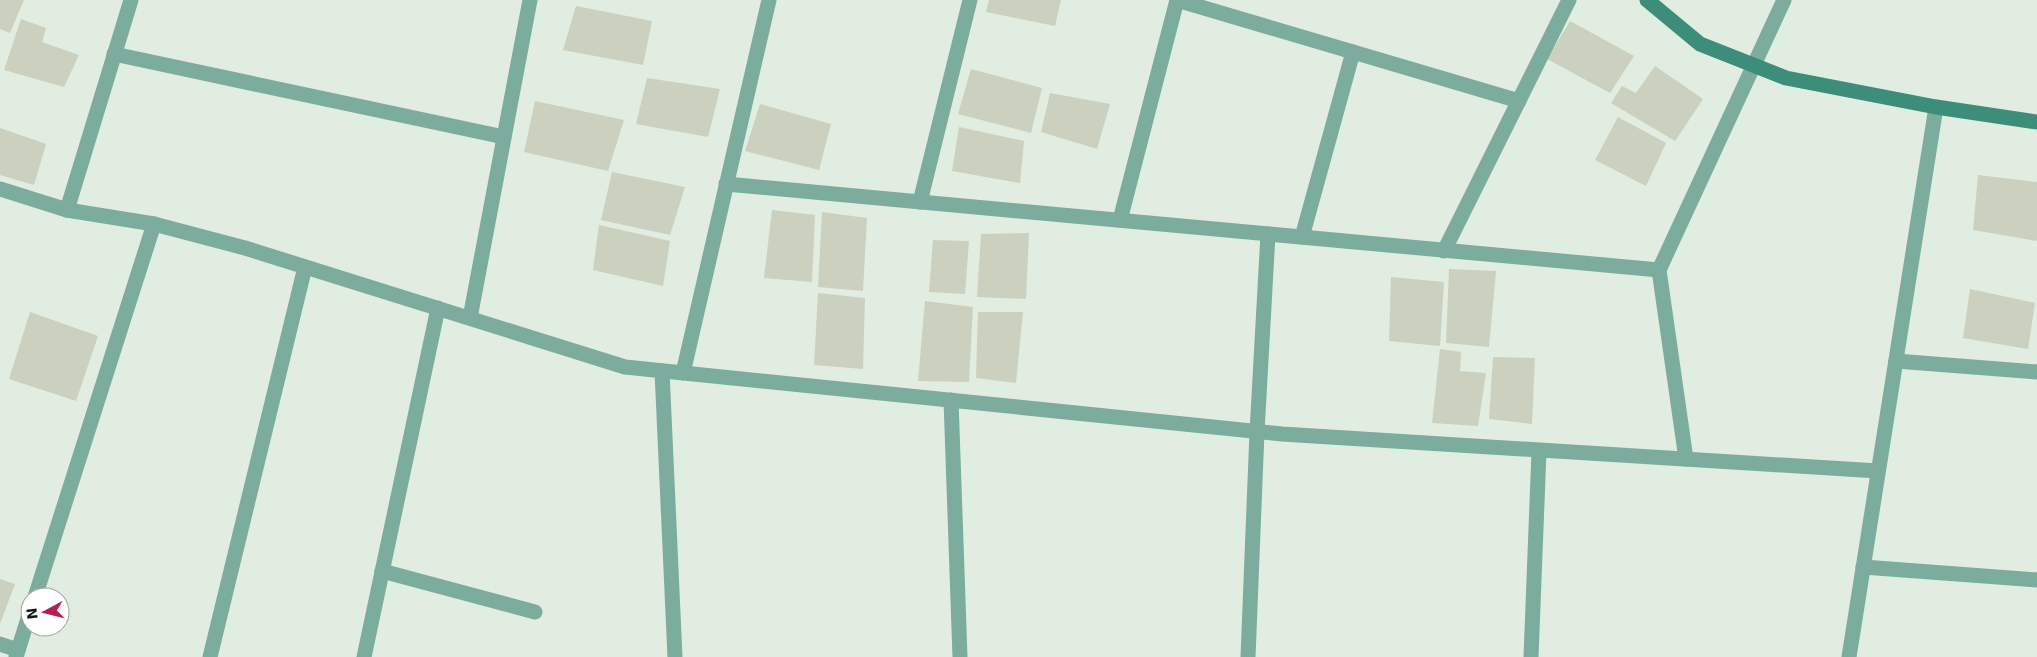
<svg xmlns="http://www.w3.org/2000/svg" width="2037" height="657" font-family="'DejaVu Sans',sans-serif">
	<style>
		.building { fill: #ccd0bf }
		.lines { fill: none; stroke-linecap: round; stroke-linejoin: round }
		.street { stroke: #7bac9d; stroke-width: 15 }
		.secondary { stroke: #3c8d79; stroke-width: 15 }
	</style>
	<rect width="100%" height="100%" fill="#e0ede0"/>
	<g class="building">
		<path d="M0,0H24L10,33L0,29Z"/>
		<path d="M989,0H1061L1055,26L986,12Z"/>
		<path d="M576,6L652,21L643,65L563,50Z"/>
		<path d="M21,19L46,28L42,42L79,55L64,87L4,70Z"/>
		<path d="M1570,21L1634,56L1610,93L1547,59Z"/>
		<path d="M1655,66L1703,99L1675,141L1611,103L1622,86L1636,93Z"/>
		<path d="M971,69L1042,88L1031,133L958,114Z"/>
		<path d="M647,78L720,89L708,137L636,124Z"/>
		<path d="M1050,93L1110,104L1097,149L1041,132Z"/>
		<path d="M535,101L624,120L608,171L524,152Z"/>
		<path d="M760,104L831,124L819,170L745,151Z"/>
		<path d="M1618,117L1666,143L1646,186L1595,160Z"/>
		<path d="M959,127L1024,141L1020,183L952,171Z"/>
		<path d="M0,128L46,144L34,185L0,175Z"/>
		<path d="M612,172L685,187L670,235L601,220Z"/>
		<path d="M1978,175L2037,182V241L1973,230Z"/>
		<path d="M772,210L815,215L812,282L764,278Z"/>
		<path d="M822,212L867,218L863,291L818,287Z"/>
		<path d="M599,225L670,241L663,286L593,270Z"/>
		<path d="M1029,233L1026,299L977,297L981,234Z"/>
		<path d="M933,240L969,241L965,294L929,292Z"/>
		<path d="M1449,269L1496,271L1489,347L1446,343Z"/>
		<path d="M1391,277L1444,282L1440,346L1389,341Z"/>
		<path d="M1970,289L2035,303L2028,349L1963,338Z"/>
		<path d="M818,293L865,298L863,369L814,365Z"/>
		<path d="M925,301L973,307L969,382L918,381Z"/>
		<path d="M30,312L98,336L76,401L9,379Z"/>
		<path d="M978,312H1023L1016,383L976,378Z"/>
		<path d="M1440,349L1461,352L1460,371L1486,373L1478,426L1432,423Z"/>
		<path d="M1493,357L1535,358L1532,424L1489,419Z"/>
		<path d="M0,579L15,584L0,624Z"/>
	</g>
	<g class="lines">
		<g class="street">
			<path d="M1177,0L1519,101"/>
			<path d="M114,54L504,137"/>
			<path d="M726,184L1659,270L1784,0"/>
			<path d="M0,189L67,210L154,224L245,248L625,367L1282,434L1878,471"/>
			<path d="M920,202L970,0"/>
			<path d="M67,210L131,0"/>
			<path d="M1120,220L1177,0"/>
			<path d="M1302,237L1353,52"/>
			<path d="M1444,251L1569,0"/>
			<path d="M1659,270L1686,459"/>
			<path d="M470,318L530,0"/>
			<path d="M1896,361L2037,372"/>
			<path d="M662,371L675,657"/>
			<path d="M683,373L769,0"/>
			<path d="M951,400L960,657"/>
			<path d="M1863,567L2037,580"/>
			<path d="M382,571L535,612"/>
			<path d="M35,597L154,224"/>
			<path d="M0,644L18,650"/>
			<path d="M16,657L30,612"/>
			<path d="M210,657L305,267"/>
			<path d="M364,657L438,308"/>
			<path d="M1248,657L1257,432L1268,234"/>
			<path d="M1531,657L1539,451"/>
			<path d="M1849,657L1936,107"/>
		</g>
		<path class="secondary" d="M1647,0L1700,44L1786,78L1936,107L2037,122"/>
	</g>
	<g transform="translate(45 612) rotate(263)"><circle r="24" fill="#ffffff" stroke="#a1a3a1"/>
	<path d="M0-4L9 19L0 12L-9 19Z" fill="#b1204f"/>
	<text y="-8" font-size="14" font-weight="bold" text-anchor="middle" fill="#141814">N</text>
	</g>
</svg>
